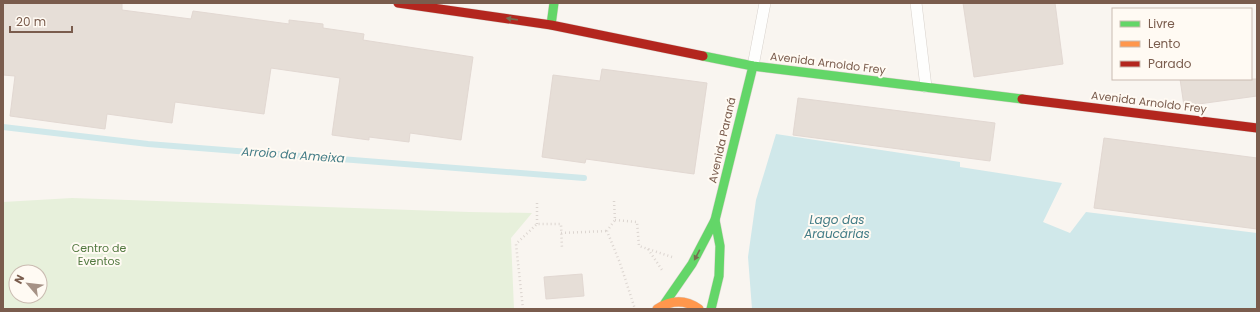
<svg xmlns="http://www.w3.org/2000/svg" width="1260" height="312" font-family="Poppins,sans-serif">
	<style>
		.green { fill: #e7f0db; fill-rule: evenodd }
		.water { fill: #d0e8ea }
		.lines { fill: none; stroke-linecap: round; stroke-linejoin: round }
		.stream { stroke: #d0e8ea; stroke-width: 6 }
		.building { fill: #e6ded7; stroke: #e2d8d2 }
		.lane-casing { stroke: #d7d1cb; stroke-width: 12 }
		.fast-casing { stroke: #d9d2cb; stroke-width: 10 }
		.slow-casing { stroke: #d9d2cb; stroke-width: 10 }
		.jam-casing { stroke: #d9d2cb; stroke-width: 10 }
		.path { stroke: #dcd5d0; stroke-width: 2.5; stroke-dasharray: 1 3; stroke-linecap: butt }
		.lane { stroke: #fefefd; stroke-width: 11 }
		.fast { stroke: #63d668; stroke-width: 9 }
		.slow { stroke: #ff974d; stroke-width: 9 }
		.jam { stroke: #b3261e; stroke-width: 9 }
		.oneway { fill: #776e51 }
		.labels { text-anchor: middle; stroke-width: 4; stroke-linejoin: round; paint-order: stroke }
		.street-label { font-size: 11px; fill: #7a5c4d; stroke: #fffaf3 }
		.park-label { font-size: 11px; fill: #537a41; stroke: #fffaf3 }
		.water-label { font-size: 12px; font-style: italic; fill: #437c86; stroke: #fffaf3 }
	</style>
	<rect width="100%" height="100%" fill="#f9f5f0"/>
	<path class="green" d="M72,198L469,212L532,213L511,238L514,309H3V202ZM16,272H40V296H16Z"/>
	<path class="water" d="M776,134L960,162V167L1062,183L1043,222L1070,233L1086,212L1257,233V309H752L748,257L756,200Z"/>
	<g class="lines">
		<path class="stream" d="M3,127L148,144L584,178"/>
	</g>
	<g class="building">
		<path d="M3,3H122V10L191,19L193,11L289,24V20L323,24V28L364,34L363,40L473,57L461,140L410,133L409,142L369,137V140L332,135L340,78L271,68L264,114L175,102L172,123L107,114L105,129L10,116L15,76L3,75Z"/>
		<path d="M963,3H1055L1063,64L974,77Z"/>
		<path d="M602,69L707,83L694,174L586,159L585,163L542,157L553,75L600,81Z"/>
		<path d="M1180,79H1257V96L1184,106Z"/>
		<path d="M798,98L995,123L990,161L793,135Z"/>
		<path d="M1104,138L1257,158V229L1094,208Z"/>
		<path d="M582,274L584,296L546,299L544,277Z"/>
	</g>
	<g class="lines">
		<defs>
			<g id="lane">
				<path d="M916,3L926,87"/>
				<path d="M753,66L765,3"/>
			</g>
			<g id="fast">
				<path d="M551,25L554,3"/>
				<path d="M703,56L753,66L1022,99"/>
				<path d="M665,303L692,264L715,220L753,66"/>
				<path d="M711,309L719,276L720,246L715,220"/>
			</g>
			<path id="slow" d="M657,309C671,300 685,299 699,309"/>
			<g id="jam">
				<path d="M398,3L551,25L703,56"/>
				<path d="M1022,99L1257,128"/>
			</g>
		</defs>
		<use href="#lane" class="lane-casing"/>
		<use href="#fast" class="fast-casing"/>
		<use href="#slow" class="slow-casing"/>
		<use href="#jam" class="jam-casing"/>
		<g class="path">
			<path d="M614,201L615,220L607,231L620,263L635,309"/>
			<path d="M537,203V224"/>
			<path d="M615,220L637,222L639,246L672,257"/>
			<path d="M561,233L607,231"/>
			<path d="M648,249L662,270"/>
			<path d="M523,309L516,244L537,224H561L562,249"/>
		</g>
		<use href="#lane" class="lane"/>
		<use href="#fast" class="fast"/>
		<use href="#slow" class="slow"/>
		<use href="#jam" class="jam"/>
	</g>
	<defs><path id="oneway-solid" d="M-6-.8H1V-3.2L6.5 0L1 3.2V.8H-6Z"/></defs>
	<g class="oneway">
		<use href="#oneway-solid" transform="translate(512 19) rotate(-172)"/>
		<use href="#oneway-solid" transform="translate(697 255) rotate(118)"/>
	</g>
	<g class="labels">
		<g class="street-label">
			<text transform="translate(828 63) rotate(7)" y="4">Avenida Arnoldo Frey</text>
			<text transform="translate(1149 102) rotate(7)" y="4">Avenida Arnoldo Frey</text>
			<text transform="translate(722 140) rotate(-77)" y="4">Avenida Paraná</text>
		</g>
		<g class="park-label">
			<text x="99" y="252">Centro de<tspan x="99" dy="13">Eventos</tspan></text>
		</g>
		<g class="water-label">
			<text transform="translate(293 155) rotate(4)" y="4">Arroio da Ameixa</text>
			<text x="837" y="224">Lago das<tspan x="837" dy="14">Araucárias</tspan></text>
		</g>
	</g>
	<rect width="1260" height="312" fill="none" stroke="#7a5c4d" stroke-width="8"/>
	<rect x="1112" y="8" width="140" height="72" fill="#fffaf3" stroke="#cabbb1"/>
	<rect x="1120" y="21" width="20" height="6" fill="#63d668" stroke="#cabbb1"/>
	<text x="1148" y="28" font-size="12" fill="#7a5c4d">Livre</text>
	<rect x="1120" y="41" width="20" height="6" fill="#ff974d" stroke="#cabbb1"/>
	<text x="1148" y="48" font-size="12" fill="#7a5c4d">Lento</text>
	<rect x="1120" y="61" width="20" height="6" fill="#b3261e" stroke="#cabbb1"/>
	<text x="1148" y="68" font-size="12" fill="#7a5c4d">Parado</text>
	<g transform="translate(28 284) rotate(298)"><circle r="19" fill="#fffaf3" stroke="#cabbb1"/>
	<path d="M0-3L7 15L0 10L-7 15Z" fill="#a69286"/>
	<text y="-6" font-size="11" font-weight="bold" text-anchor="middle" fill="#7a5c4d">N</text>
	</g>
	<path d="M10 26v6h62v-6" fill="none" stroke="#7a5c4d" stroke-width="2"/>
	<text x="16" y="26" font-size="12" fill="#7a5c4d" stroke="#fffaf3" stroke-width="3" paint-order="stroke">20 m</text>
</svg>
